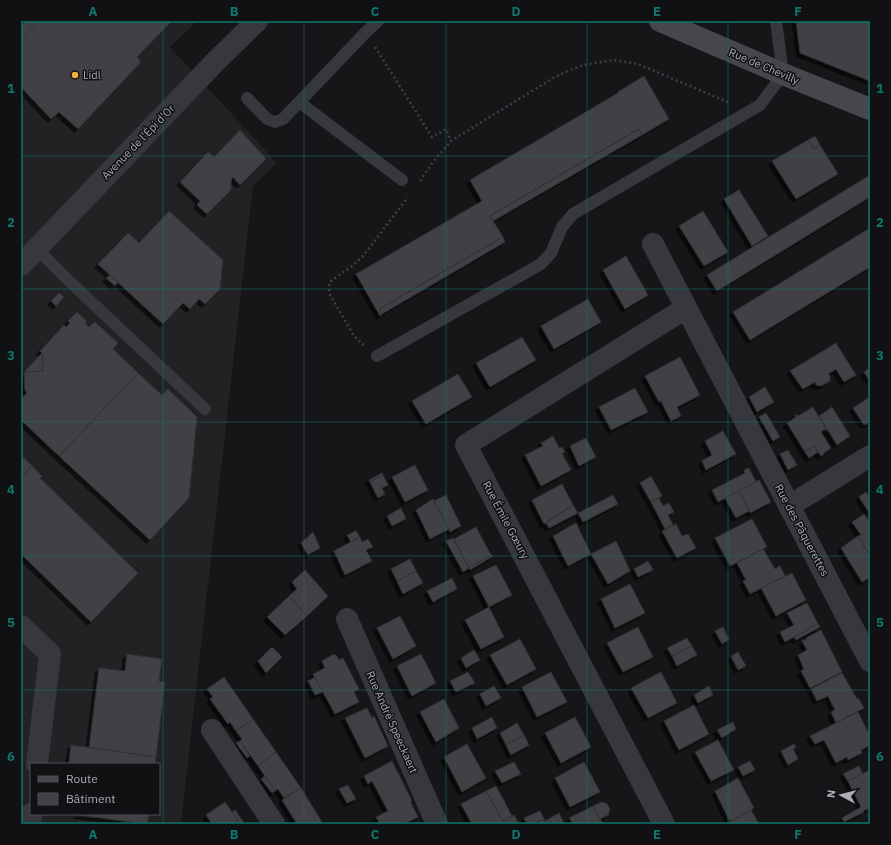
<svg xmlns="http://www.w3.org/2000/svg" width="891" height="845" font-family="'IBM Plex Sans',sans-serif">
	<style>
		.built { fill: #222225; fill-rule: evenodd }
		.building { fill: #404145; stroke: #303034; filter: url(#shadow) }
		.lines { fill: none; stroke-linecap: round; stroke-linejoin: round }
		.path { stroke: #3d3f44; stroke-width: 2.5; stroke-dasharray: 2 3; stroke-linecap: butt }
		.lane { stroke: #37383d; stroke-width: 12 }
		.street { stroke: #37383d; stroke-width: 22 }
		.secondary { stroke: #45474d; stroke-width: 22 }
		.grid { fill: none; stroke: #0f766e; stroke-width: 1; stroke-opacity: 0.55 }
		.poi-dot { fill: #f2b134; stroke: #111113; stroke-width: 1.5 }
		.labels { text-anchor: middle; stroke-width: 3; stroke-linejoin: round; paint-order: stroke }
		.street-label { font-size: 11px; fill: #a8adb8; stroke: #111113 }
		.poi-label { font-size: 11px; fill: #a8adb8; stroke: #111113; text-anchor: start }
		.neatline { fill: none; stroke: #0f766e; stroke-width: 1.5 }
		.grid-label { font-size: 13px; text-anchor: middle; font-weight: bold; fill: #0f766e }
	</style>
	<defs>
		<filter id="shadow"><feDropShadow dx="-3.5" dy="3.5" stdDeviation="0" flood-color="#0009"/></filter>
	</defs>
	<rect width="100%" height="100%" fill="#161618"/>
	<path class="built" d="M41,21H197L170,47L277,163L253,186L181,824H21V42ZM31,764H159V814H31Z"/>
	<g class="building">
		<path d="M26,21H39L23,37L21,36V27Z"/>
		<path d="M39,21H172L137,57L141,62L78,129L59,112L51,119L21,87V39Z"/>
		<path d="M796,21H870V81L800,53Z"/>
		<path d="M644,76L669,119L642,135L639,129L490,216L503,237L379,309L382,314L380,316L356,274L482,201L470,180L618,93V92Z"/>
		<path d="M639,129L642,135L493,221L490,216Z"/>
		<path d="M240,130L266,159L240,185L233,177L231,180V190L207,214L197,205L200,201L180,182L208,152L214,157Z"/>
		<path d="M815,136L820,145L814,149L808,140Z"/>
		<path d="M808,140L814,149L820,145L838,174L796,199L772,161Z"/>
		<path d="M870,175V197L717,291L707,275Z"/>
		<path d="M739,190L768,236L752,246L724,199Z"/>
		<path d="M169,211L223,260L220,289L205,304L199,299L190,309L183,303L163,324L98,264L128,233L139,243Z"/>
		<path d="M703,211L728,252L704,266L679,226Z"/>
		<path d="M870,228V267L750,340L733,312Z"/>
		<path d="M503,237L505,242L382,314L379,309Z"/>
		<path d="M626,256L648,295L625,309L603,270Z"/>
		<path d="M110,275L118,282L115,286L106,278Z"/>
		<path d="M59,293L64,297L56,306L51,301Z"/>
		<path d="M588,299L601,322L554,349L541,326Z"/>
		<path d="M77,312L87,321L85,323L89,327L95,322L118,343L113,349L138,373L59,456L21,420V399L27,393L25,390L24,372L43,371L42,353L40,351L64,325L66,327L70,323L68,321Z"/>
		<path d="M522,337L536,360L490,387L476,363Z"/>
		<path d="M836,343L856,375L844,382L836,369L828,374L830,376V381L821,386L816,385L815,382L803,389L790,371Z"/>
		<path d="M42,353L43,371L24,372Z"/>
		<path d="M680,357L700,395L677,407L681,416L671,421L661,401L659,402L645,376Z"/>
		<path d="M870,368V381L864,372Z"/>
		<path d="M138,373L162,395L168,389L197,417L189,498L150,540L59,456Z"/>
		<path d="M458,374L472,397L426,424L412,401Z"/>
		<path d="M765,387L774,402L757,412L749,397Z"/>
		<path d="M635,388L648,412L611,430L599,407Z"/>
		<path d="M870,397V422L864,425L853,408Z"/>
		<path d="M813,407L827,430L826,431L825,429L821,432L831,448L823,454V455L821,456L814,446L805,452L787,423L796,417L795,415H797L798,416Z"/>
		<path d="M832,407L850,436L837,445L819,416Z"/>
		<path d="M766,413L780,437L773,441L759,417Z"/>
		<path d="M723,431L736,454L706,470L702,461L712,455L705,441Z"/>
		<path d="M553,436L559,448L562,447L565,452L562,453L571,470L541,486L525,455L543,446L541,443Z"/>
		<path d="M586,438L596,457L579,466L570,446Z"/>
		<path d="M814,446L818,452L809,458L805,452Z"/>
		<path d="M788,450L797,465L788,470L780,454Z"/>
		<path d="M21,455L32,466L21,478Z"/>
		<path d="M415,465L428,490L405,502L392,477Z"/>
		<path d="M32,466L42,476L40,478L138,573L91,622L21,554V478Z"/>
		<path d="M749,468L756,482L718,502L712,490L745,473L744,470Z"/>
		<path d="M382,473L383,475L370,482L369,480Z"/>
		<path d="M383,475L388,485L382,488L385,494L378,498L370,482Z"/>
		<path d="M651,476L662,496L651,502L640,483Z"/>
		<path d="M759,480L771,502L750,513L739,491Z"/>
		<path d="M562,484L573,505L544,524L532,500Z"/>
		<path d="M739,491L749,511L736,518L725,498Z"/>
		<path d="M866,492L870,498V510L868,511L859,497Z"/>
		<path d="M446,495L461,526L450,532L434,501Z"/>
		<path d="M613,495L618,504L583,522L578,513Z"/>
		<path d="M659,498L663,506L669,503L674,512L668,515L673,525L665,529L651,502Z"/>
		<path d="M433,499L449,529L430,539L416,510Z"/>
		<path d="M573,505L578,513L549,528L546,523Z"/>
		<path d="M401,508L406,519L392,526L387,516Z"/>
		<path d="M864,514L870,523V556L858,536L861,535L852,522Z"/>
		<path d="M752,519L767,547L730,566L715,538Z"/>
		<path d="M576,523L591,554L568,566L553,536Z"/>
		<path d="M676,524L682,536L688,534L696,548L677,558L662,531Z"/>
		<path d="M476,527L491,555L469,568L454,539Z"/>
		<path d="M356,531L360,537L351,542L347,535Z"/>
		<path d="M313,532L320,548L308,555L301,543Z"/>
		<path d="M858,536L870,556V577L862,582L841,548Z"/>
		<path d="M360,537L362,542L368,539L373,547L366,550L372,561L345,575L334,551Z"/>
		<path d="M453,538L469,568L463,572L446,541Z"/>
		<path d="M616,541L630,571L608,584L591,554Z"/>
		<path d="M763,549L775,569L780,566L785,576L750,594L743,581L746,580L737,563Z"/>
		<path d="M491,555H492L493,556L470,570L469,568Z"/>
		<path d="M410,559L416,571L397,581L391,569Z"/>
		<path d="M648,561L653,570L638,577L634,569Z"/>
		<path d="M496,565L512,595L489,607L473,576Z"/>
		<path d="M305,570L328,596L307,616L289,596L297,589L292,582Z"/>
		<path d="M416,571L423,583L403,594L397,581Z"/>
		<path d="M792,573L806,600L776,616L761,588Z"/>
		<path d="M452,578L457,589L433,602L427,591Z"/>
		<path d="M630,584L645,613L615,628L601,599Z"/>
		<path d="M289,596L307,616L285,635L267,617Z"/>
		<path d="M807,603L818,624L785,642L780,632L794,625L787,613Z"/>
		<path d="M489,607L504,637L481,649L465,620Z"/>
		<path d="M400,616L416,646L393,659L377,628Z"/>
		<path d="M818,624L820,627L796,640L794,637Z"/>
		<path d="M638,627L653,657L623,672L607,643Z"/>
		<path d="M723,627L729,640L722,644L715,631Z"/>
		<path d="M821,630L842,672L810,688L801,671L804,669L798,655L807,650L802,641L807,639L806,638Z"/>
		<path d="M687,638L692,646L672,656L667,648Z"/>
		<path d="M520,639L536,669L507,685L490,655Z"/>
		<path d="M692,646L697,655L677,666L672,656Z"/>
		<path d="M272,647L282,657L266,673L258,661Z"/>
		<path d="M474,650L480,660L466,668L461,658Z"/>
		<path d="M738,652L746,666L738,670L731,656Z"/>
		<path d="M127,654L162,659L159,681L165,682L156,757L89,748L99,668L125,671Z"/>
		<path d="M334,654L337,656L339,660L343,658L359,689L354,692L359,702L335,714L313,674L325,668L322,661Z"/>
		<path d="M421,654L436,683L412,696L397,666Z"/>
		<path d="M468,672L475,683L456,692L450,681Z"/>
		<path d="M551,672L567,702L537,717L522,687Z"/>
		<path d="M661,672L677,703L648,718L631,688Z"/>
		<path d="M842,673L857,699L858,698L864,708L836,723L831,712L835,710L828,696L817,701L811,689Z"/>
		<path d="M224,677L253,719L236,731L230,722L228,724L210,699L213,697L207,689Z"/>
		<path d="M315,677L323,692L315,695L308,681Z"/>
		<path d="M494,686L501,698L486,706L480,694Z"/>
		<path d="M709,686L713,695L698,703L694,695Z"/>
		<path d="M444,699L459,728L436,742L420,712Z"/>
		<path d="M694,705L709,734L679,750L664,721Z"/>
		<path d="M367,708L372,718L374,716L388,746L365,758L345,718Z"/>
		<path d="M858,712L870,736V745L861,750L862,753L848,760L847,757L836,763L824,740L815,744L810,736Z"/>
		<path d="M492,717L497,728L477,739L472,728Z"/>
		<path d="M575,717L591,747L561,763L545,733Z"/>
		<path d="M253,719L276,752L258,766L240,741L242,739L236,731Z"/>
		<path d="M733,722L736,729L722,738L717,730Z"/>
		<path d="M517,723L524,735L506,745L500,733Z"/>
		<path d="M524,735L529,745L511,755L506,745Z"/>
		<path d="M718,740L734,770L711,781L695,752Z"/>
		<path d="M240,741L250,756L247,758L236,743Z"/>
		<path d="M467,744L486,778L462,792L444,757Z"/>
		<path d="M794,744L796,747L793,749L798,759L788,765L781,751Z"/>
		<path d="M71,745L156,757L155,764H69Z"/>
		<path d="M276,752L301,788L284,798L278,789L275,791L258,766Z"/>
		<path d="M392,761L412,801H410L418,817L404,824H380L376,817L388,811L372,781L368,784L364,776Z"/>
		<path d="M750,761L755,770L743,776L738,767Z"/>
		<path d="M514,762L521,774L502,783L495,771Z"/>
		<path d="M584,762L600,792L570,807L555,778Z"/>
		<path d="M859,766L863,774L848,781L843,774Z"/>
		<path d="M870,770V808L863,811L864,812L844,822L842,818L861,807L848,781Z"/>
		<path d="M265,776L275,791L272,793L261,779Z"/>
		<path d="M738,778L754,808L730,822L715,791Z"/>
		<path d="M348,785L356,799L347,803L339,789Z"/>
		<path d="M496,786L512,816L503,821L486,791Z"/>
		<path d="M301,788L322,822L320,824H297L282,800Z"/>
		<path d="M486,791L503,821L514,815L519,824H472L461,804Z"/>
		<path d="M225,802L232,812L240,824H212L206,815Z"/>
		<path d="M602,802L607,804L610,809L608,815L600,819L593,806Z"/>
		<path d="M593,806L603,824H573L569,818Z"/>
		<path d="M235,810L245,824H240L232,812Z"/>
		<path d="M751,810L759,824H725L730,822Z"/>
		<path d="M540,811L544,819L534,824H527L524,818Z"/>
		<path d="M559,813L564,823L547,824L545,821Z"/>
		<path d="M78,814H149L147,824L78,815Z"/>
		<path d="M544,819L547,824H534Z"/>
	</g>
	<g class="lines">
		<g class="path">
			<path d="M375,47L432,137L446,129L451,141"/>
			<path d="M420,181L433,162L451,141L467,131L555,77L568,71L583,65L614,60L638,64L730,103"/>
			<path d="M364,345L354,336L329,293V284L332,280L351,267L363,256L408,197"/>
		</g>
		<g class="lane">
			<path d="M247,98L267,119L275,122L283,119L365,33L378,21"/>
			<path d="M299,102L402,180"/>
			<path d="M36,248L67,279L205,409"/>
			<path d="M377,356L541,264L551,253L562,227L573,214L760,105L783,74L776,21"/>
		</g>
		<g class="street">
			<path d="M653,244L870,661"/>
			<path d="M21,265L215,62L257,21"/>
			<path d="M789,506L870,456"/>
			<path d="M347,619L437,824"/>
			<path d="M21,626L50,654L37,764"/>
			<path d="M212,730L274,824"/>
			<path d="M30,824L31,814"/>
			<path d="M664,824L466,445L686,308"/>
		</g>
		<path class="secondary" d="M660,21L783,74L870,109"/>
	</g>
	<path class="grid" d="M163,21V824M304,21V824M446,21V824M587,21V824M728,21V824M21,156H870M21,289H870M21,422H870M21,556H870M21,690H870"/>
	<circle class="poi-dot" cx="75" cy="75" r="4"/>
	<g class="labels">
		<g class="street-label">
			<text transform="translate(764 66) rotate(23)" y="4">Rue de Chevilly</text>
			<text transform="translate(138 142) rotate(-46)" y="4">Avenue de l'Épi d'Or</text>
			<text transform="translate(506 520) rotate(62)" y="4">Rue Émile Gœury</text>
			<text transform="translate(802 530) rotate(62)" y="4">Rue des Pâquerettes</text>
			<text transform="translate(392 722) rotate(66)" y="4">Rue André Speeckaert</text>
		</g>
		<g class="poi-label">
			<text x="83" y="79">Lidl</text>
		</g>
	</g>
	<rect width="891" height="845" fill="none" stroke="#111113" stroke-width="44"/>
	<rect x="30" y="763" width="130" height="52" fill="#111113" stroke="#4d4f55"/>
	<rect x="38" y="776" width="20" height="6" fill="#45474d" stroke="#4d4f55"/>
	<text x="66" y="783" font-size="12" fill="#a8adb8">Route</text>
	<rect x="38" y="793" width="20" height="12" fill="#404145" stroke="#4d4f55"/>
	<text x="66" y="803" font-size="12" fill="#a8adb8">Bâtiment</text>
	<g transform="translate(841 795) rotate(277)" stroke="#111113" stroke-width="3" paint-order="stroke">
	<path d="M0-3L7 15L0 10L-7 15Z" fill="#a8adb8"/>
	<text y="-6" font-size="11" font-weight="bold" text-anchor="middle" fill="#a8adb8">N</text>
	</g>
	<rect x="22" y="22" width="847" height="801" class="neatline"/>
	<g class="grid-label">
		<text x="93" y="16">A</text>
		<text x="234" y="16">B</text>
		<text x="375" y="16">C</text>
		<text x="516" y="16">D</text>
		<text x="657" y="16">E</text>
		<text x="798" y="16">F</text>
		<text x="11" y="93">1</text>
		<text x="880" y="93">1</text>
		<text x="11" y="227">2</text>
		<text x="880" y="227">2</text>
		<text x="11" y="360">3</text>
		<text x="880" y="360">3</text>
		<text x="11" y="494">4</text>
		<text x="880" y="494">4</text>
		<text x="11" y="627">5</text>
		<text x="880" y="627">5</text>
		<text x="11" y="761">6</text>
		<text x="880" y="761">6</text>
		<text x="93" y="839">A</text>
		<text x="234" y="839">B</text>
		<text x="375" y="839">C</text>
		<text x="516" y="839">D</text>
		<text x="657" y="839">E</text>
		<text x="798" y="839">F</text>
	</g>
</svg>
